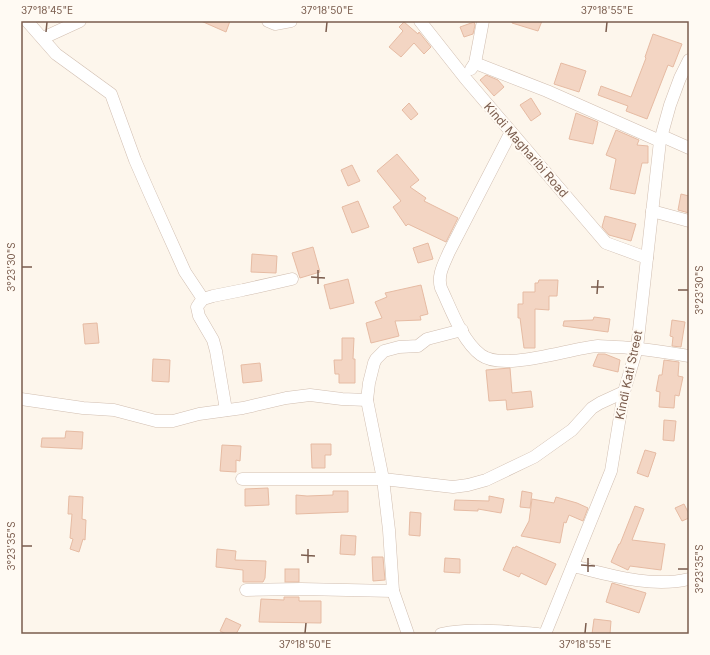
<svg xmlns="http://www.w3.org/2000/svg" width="710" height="655" font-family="Inter,sans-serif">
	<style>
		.building { fill: #f3d5c3; stroke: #e6bba3 }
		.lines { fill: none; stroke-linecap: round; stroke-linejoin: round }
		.minor-casing { stroke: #d1beb0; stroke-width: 13 }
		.minor { stroke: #fff; stroke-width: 12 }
		.ticks { fill: none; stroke: #7a5c4d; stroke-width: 1.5 }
		.labels { text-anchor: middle; stroke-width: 4; stroke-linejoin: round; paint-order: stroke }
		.street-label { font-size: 12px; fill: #7a5c4d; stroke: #fffaf3 }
		.neatline { fill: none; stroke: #7a5c4d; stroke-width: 1.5 }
		.ticks-label { font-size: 10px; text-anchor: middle; fill: #7a5c4d }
	</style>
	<rect width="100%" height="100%" fill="#fdf6ec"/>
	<g class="building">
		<path d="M201,21H230L226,32Z"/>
		<path d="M512,21H542L538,31L512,23Z"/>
		<path d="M404,22L418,34L419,32L431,47L424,54L414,43L401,57L389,47L403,31L399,27Z"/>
		<path d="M474,22L475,25L473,34L464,37L460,27Z"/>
		<path d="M653,34L682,44L673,67L668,65L647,119L626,111L628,106L598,95L601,86L631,97L646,58L645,57Z"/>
		<path d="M561,63L586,71L579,92L554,84Z"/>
		<path d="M486,75L498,80L504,87L494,96L480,80Z"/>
		<path d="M531,98L541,114L531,121L520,105Z"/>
		<path d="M409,103L418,114L411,120L402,110Z"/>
		<path d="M576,113L598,122L593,144L569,139Z"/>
		<path d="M616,130L639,140L637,145L648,146V163H642L635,194L610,189L616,159L606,155Z"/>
		<path d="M397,154L419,180L410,187L426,198L424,201L458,218L446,242L408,224L406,226L393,207L401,201L377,171Z"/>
		<path d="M352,165L360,181L348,186L341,170Z"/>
		<path d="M681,194L689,196V213L678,210Z"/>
		<path d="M358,201L369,227L352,233L342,207Z"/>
		<path d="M605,216L636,224L631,241L609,235L602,227Z"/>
		<path d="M428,243L433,259L418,263L413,248Z"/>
		<path d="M313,247L320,272L300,278L292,253Z"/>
		<path d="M252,254L277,256L276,273L251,272Z"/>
		<path d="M348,279L354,303L330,309L324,285Z"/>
		<path d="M539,280H558L557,296H549V310L535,309V348H524L520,318H518V304H523V292H535V283H538Z"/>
		<path d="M421,285L428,314L420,316L421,320L395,321L399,336L371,343L366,323L382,318L375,302L387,297L385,293Z"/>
		<path d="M594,317L610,319L608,332L563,326L564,321L593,320Z"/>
		<path d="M672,320L685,322L681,347L672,346L673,337L670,336Z"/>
		<path d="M97,323L99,343L85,344L83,324Z"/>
		<path d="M342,338H354L353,359H355V383H339V374H335L334,360H342Z"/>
		<path d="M598,354H605L620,360L618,372L593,366Z"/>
		<path d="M153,359L170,360L169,382L152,381Z"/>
		<path d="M664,360L679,362L678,376L683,377L679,396L675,395L674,408L659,407L660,392L656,391L659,375H662Z"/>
		<path d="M260,363L262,381L243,383L241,365Z"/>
		<path d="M510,368L512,393L531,391L533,407L507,410L506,400L489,401L486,370Z"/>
		<path d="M664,420L676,421L674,441L663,440Z"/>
		<path d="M66,431L83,432L82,449L41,447L42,438H65Z"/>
		<path d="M311,444H331V455H325V468H312Z"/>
		<path d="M222,445L241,446L240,461L236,460V472L220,471Z"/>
		<path d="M645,450L656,453L648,477L637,473Z"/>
		<path d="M268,488L269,505L245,506V489Z"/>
		<path d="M333,491H348V512L296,514V495L307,496L333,495Z"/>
		<path d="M522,491L532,493L530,508L520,507Z"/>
		<path d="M69,496L83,497L82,519L86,520L85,540L83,539L79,552L70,549L73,539L70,538L72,514H68Z"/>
		<path d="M489,496L504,499L501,513L478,509V511L454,510L455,500L489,501Z"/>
		<path d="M556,497L577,503L588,508L583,521L569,515L566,523L564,522L560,543L521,536L529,521L532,499L554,503Z"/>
		<path d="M684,504L689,514V518L682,521L675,508Z"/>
		<path d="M635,506L644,509L632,540L665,544L661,570L630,566L628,570L611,562L619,544H620Z"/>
		<path d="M410,512L421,513L420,536L409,535Z"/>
		<path d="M341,535L356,536L355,555L340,554Z"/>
		<path d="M516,546L556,564L546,585L521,573L519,577L503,570L513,547L515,548Z"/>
		<path d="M217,549L236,551L235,560L266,561L265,578L263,582H243V570L216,567Z"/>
		<path d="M372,557H383L385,580L373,581Z"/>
		<path d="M445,558L460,559V573L444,572Z"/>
		<rect x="285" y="569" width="14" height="13"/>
		<path d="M612,583L646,593L639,613L606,602Z"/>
		<path d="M284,597H299V601H321V623L259,622L261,599L284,600Z"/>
		<path d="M226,618L241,625L236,634H226L220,631Z"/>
		<path d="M594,619L611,621L610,634H592Z"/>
	</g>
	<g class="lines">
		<defs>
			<g id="minor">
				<path d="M27,21L56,54L111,94L135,160L149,192L185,272L203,299"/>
				<path d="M268,21L275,24L291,21"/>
				<path d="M420,21L465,78L606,243L647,258"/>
				<path d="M43,38L80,21"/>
				<path d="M475,63L547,91L660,141"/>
				<path d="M471,69L475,63L483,21"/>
				<path d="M511,132L449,252C444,264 437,275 441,288C451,309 462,341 481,355C504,372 570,348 598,346C604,346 610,347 616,347C641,348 665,352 689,356"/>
				<path d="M662,136L689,148"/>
				<path d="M652,211L689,221"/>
				<path d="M21,399L83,408L114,410L156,421H173L199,414L243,408L286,398L310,395L342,399L367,400"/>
				<path d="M226,410L216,351L213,340L199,316L197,307L199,304L203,299L213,296L243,290L292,279"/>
				<path d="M242,479H383L453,487L468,485L486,480L534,457L572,430L592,408L600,403L624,392"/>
				<path d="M573,566C610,575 651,588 689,579"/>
				<path d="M246,590L301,589L393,591"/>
				<path d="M408,634L393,591L389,530L383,479L367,400L369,383L374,363L376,359L384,351L399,347L418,346L427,339L462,330"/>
				<path d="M441,634C473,627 506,632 538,634"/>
				<path d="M545,634L611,471L624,392L637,348L660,141L670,105L680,78L689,60"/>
			</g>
		</defs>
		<use href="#minor" class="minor-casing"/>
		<use href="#minor" class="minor"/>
	</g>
	<path class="ticks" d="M46,32L47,22M326,32L327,22M606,32L607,22M22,267H32M311,277L325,278M318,284V270M591,287H604M678,290H688M597,294L598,280M22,546H32M301,555L315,556M308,563V549M581,565L595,566M678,569H688M588,572V558M305,633L306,623M585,633L586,623"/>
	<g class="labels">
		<g class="street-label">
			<text transform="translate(526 150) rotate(49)" y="4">Kindi Magharibi Road</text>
			<text transform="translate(629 375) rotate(-78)" y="4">Kindi Kati Street</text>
		</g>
	</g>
	<rect width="710" height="655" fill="none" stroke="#fffaf3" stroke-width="44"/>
	<rect x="22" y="22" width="666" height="611" class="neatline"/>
	<g class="ticks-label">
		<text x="47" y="14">37°18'45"E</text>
		<text x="327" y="14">37°18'50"E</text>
		<text x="607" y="14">37°18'55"E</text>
		<text transform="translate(11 267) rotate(-90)" y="4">3°23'30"S</text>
		<text transform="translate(699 290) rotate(-90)" y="4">3°23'30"S</text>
		<text transform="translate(11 546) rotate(-90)" y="4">3°23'35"S</text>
		<text transform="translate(699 569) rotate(-90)" y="4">3°23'35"S</text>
		<text x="305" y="648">37°18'50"E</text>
		<text x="585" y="648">37°18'55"E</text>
	</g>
</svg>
